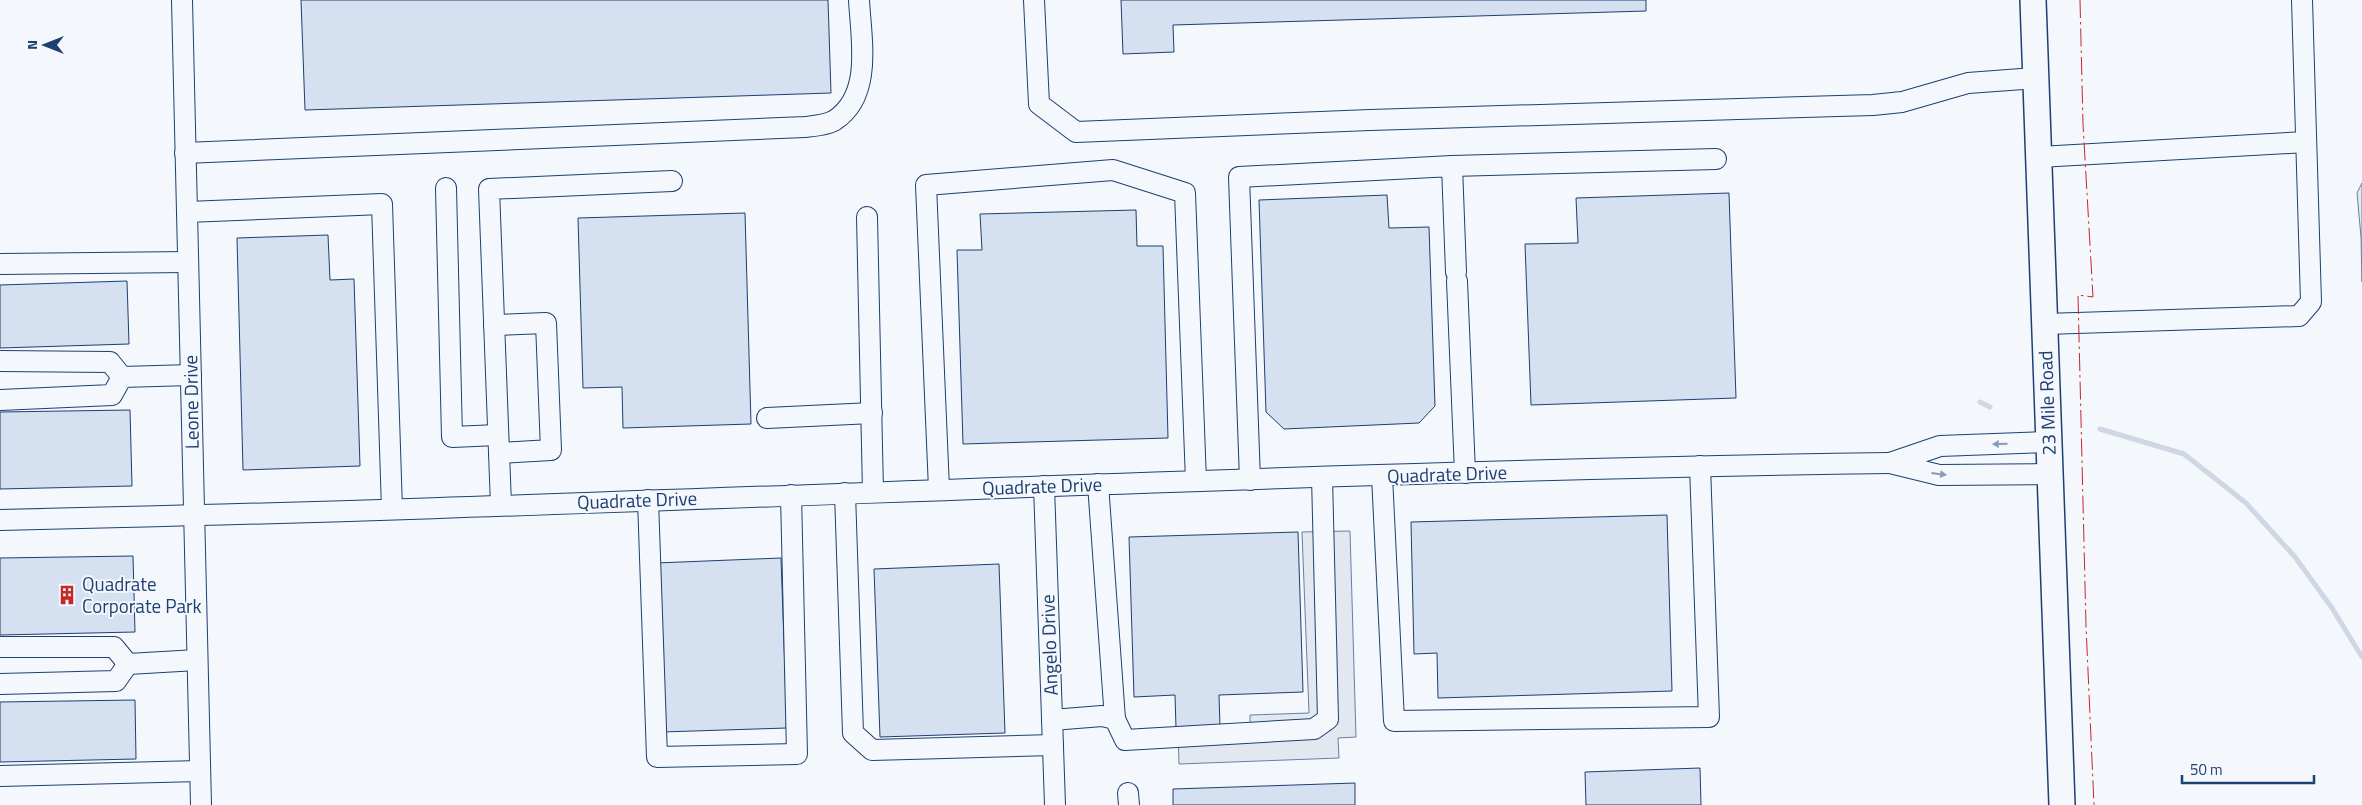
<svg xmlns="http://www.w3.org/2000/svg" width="2362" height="805" font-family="'Titillium Web',sans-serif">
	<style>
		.green { fill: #e3e9f0; stroke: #687fa3 }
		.parking { fill: #e3e8f0; stroke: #687fa3 }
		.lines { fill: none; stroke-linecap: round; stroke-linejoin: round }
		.stream { stroke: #cfd7e4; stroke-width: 5 }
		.building { fill: #d5e0f0; stroke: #1d3f73 }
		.minor-casing { stroke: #1d3f73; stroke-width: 22 }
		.major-casing { stroke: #1d3f73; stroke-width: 28 }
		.minor { stroke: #f4f7fb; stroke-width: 20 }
		.major { stroke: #f4f7fb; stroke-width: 25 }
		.power { stroke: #c62828; stroke-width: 1; stroke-dasharray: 18 4 2.5 4; stroke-linecap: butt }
		.oneway { fill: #889bb7 }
		.labels { text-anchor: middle; stroke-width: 4; stroke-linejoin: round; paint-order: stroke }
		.street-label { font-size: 19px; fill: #1d3f73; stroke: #f4f7fb }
		.poi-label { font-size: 19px; fill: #1d3f73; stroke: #f4f7fb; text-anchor: start }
	</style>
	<rect width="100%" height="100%" fill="#f4f7fb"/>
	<path class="green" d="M2362,183V282L2361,237L2357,193Z"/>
	<path class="parking" d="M1350,531L1356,737L1338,738L1339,758L1179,764L1178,733L1250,729V715L1309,713L1302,532Z"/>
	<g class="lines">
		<g class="stream">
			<path d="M1980,402L1990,407"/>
			<path d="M2100,429L2184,454L2246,503L2295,557L2332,608L2362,657"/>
		</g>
	</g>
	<g class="building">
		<path d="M301,0H828L831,93L305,110Z"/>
		<path d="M1121,0H1646V11L1173,25L1174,52L1123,54Z"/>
		<path d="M1729,193L1736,398L1531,405L1525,244L1578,243L1576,198Z"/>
		<path d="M1387,195L1389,228L1429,227L1435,406L1419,423L1284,429L1266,412L1259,200Z"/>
		<path d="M1136,210L1137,246H1163L1168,438L963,444L957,250H982L980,214Z"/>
		<path d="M745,213L751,424L623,428L622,387L583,388L578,218Z"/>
		<path d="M328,235L330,280L354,279L360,466L243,470L237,238Z"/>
		<path d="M127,281L129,344L0,348V285Z"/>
		<path d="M130,410L132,486L0,489V412Z"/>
		<path d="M1667,515L1672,691L1438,698L1437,653L1414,654L1411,522Z"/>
		<path d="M1298,532L1303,692L1219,695L1220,726L1176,728L1175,695L1134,697L1129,537Z"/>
		<path d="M133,556L135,632L0,635V558Z"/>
		<path d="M781,558L787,728L662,732L656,563Z"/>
		<path d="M999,564L1005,733L880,737L874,569Z"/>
		<path d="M135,700L136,759L0,762V702Z"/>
		<path d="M1700,768L1701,805H1586L1585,772Z"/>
		<path d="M1355,783V805H1173V789Z"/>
	</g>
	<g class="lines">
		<defs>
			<g id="minor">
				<path d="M182,0L201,805"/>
				<path d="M1034,0L1039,104L1076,132L1370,120L1873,105L1902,102L1968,83L2036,78"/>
				<path d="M185,153L805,127C813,126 828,125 835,120C873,95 861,39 859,0"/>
				<path d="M2039,157L2306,142"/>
				<path d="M1452,166L1716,159"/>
				<path d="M446,188L452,437L498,435"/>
				<path d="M187,212L382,204L392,509"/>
				<path d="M867,217L873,492"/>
				<path d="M0,264L188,262"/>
				<path d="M1457,281L1465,473"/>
				<path d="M2045,324L2299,316L2311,302L2302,0"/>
				<path d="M494,325L546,323L551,450L499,453"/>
				<path d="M0,361L110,362L122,377"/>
				<path d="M0,400L112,395L122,377L191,375"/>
				<path d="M767,418L872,413"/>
				<path d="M2048,442L1940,446L1890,463L1939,475L2049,474"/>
				<path d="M1382,476L1394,721L1709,717L1700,466"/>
				<path d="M1250,480L1239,177L1452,166L1456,272"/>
				<path d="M1098,484L1115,719"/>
				<path d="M1044,486L1055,805"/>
				<path d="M939,489L926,185L1113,170L1185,193L1196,481"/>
				<path d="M845,493L853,733L872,750L1053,745"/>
				<path d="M648,500L657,757L797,754L791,495"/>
				<path d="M501,505L489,189L672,181"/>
				<path d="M0,520C630,507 1260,472 1890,463"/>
				<path d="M0,647H114L128,664"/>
				<path d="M0,684L116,681L128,664L197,660"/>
				<path d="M1052,720L1102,716L1115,719L1125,740L1314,729L1328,719L1322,477"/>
				<path d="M0,776L200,771"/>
				<path d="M1128,793L1129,805"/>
			</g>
			<path id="major" d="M2033,0L2062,805"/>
		</defs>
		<use href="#minor" class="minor-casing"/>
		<use href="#major" class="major-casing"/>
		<use href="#minor" class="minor"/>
		<use href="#major" class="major"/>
		<path class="power" d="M2080,0L2083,124L2093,297L2078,295L2086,626L2094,805"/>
	</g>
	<defs><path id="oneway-solid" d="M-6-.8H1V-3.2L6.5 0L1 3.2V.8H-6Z" transform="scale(1.25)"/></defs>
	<g class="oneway">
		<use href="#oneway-solid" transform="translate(2000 444) rotate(178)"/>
		<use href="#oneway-solid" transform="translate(1939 474) rotate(7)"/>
	</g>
	<defs>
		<symbol id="building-bare" viewBox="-9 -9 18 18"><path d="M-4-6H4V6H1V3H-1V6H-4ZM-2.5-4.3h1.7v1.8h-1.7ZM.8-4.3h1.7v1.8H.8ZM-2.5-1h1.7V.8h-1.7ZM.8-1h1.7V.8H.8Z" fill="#c62828" stroke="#f4f7fb" stroke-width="2.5" paint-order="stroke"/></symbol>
	</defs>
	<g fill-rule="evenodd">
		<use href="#building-bare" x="53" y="581" width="28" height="28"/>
	</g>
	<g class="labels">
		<g class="street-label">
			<text transform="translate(191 402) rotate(-91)" y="7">Leone Drive</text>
			<text transform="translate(2047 403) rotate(-92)" y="7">23 Mile Road</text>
			<text transform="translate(1447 474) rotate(-2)" y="7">Quadrate Drive</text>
			<text transform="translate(1042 486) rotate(-2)" y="7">Quadrate Drive</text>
			<text transform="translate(637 500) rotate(-2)" y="7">Quadrate Drive</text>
			<text transform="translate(1049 645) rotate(-92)" y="7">Angelo Drive</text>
		</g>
		<g class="poi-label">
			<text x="82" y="591">Quadrate<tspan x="82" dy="22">Corporate Park</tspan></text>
		</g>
	</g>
	<g transform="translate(45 45) rotate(270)" stroke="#f4f7fb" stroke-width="4" paint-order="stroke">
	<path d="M0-4L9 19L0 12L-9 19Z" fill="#1d3f73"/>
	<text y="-8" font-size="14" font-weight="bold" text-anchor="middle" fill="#1d3f73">N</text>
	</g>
	<path d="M2182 775v8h132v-8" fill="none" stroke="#1d3f73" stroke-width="2.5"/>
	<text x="2190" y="775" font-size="15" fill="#1d3f73" stroke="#f4f7fb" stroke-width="4" paint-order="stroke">50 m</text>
</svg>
